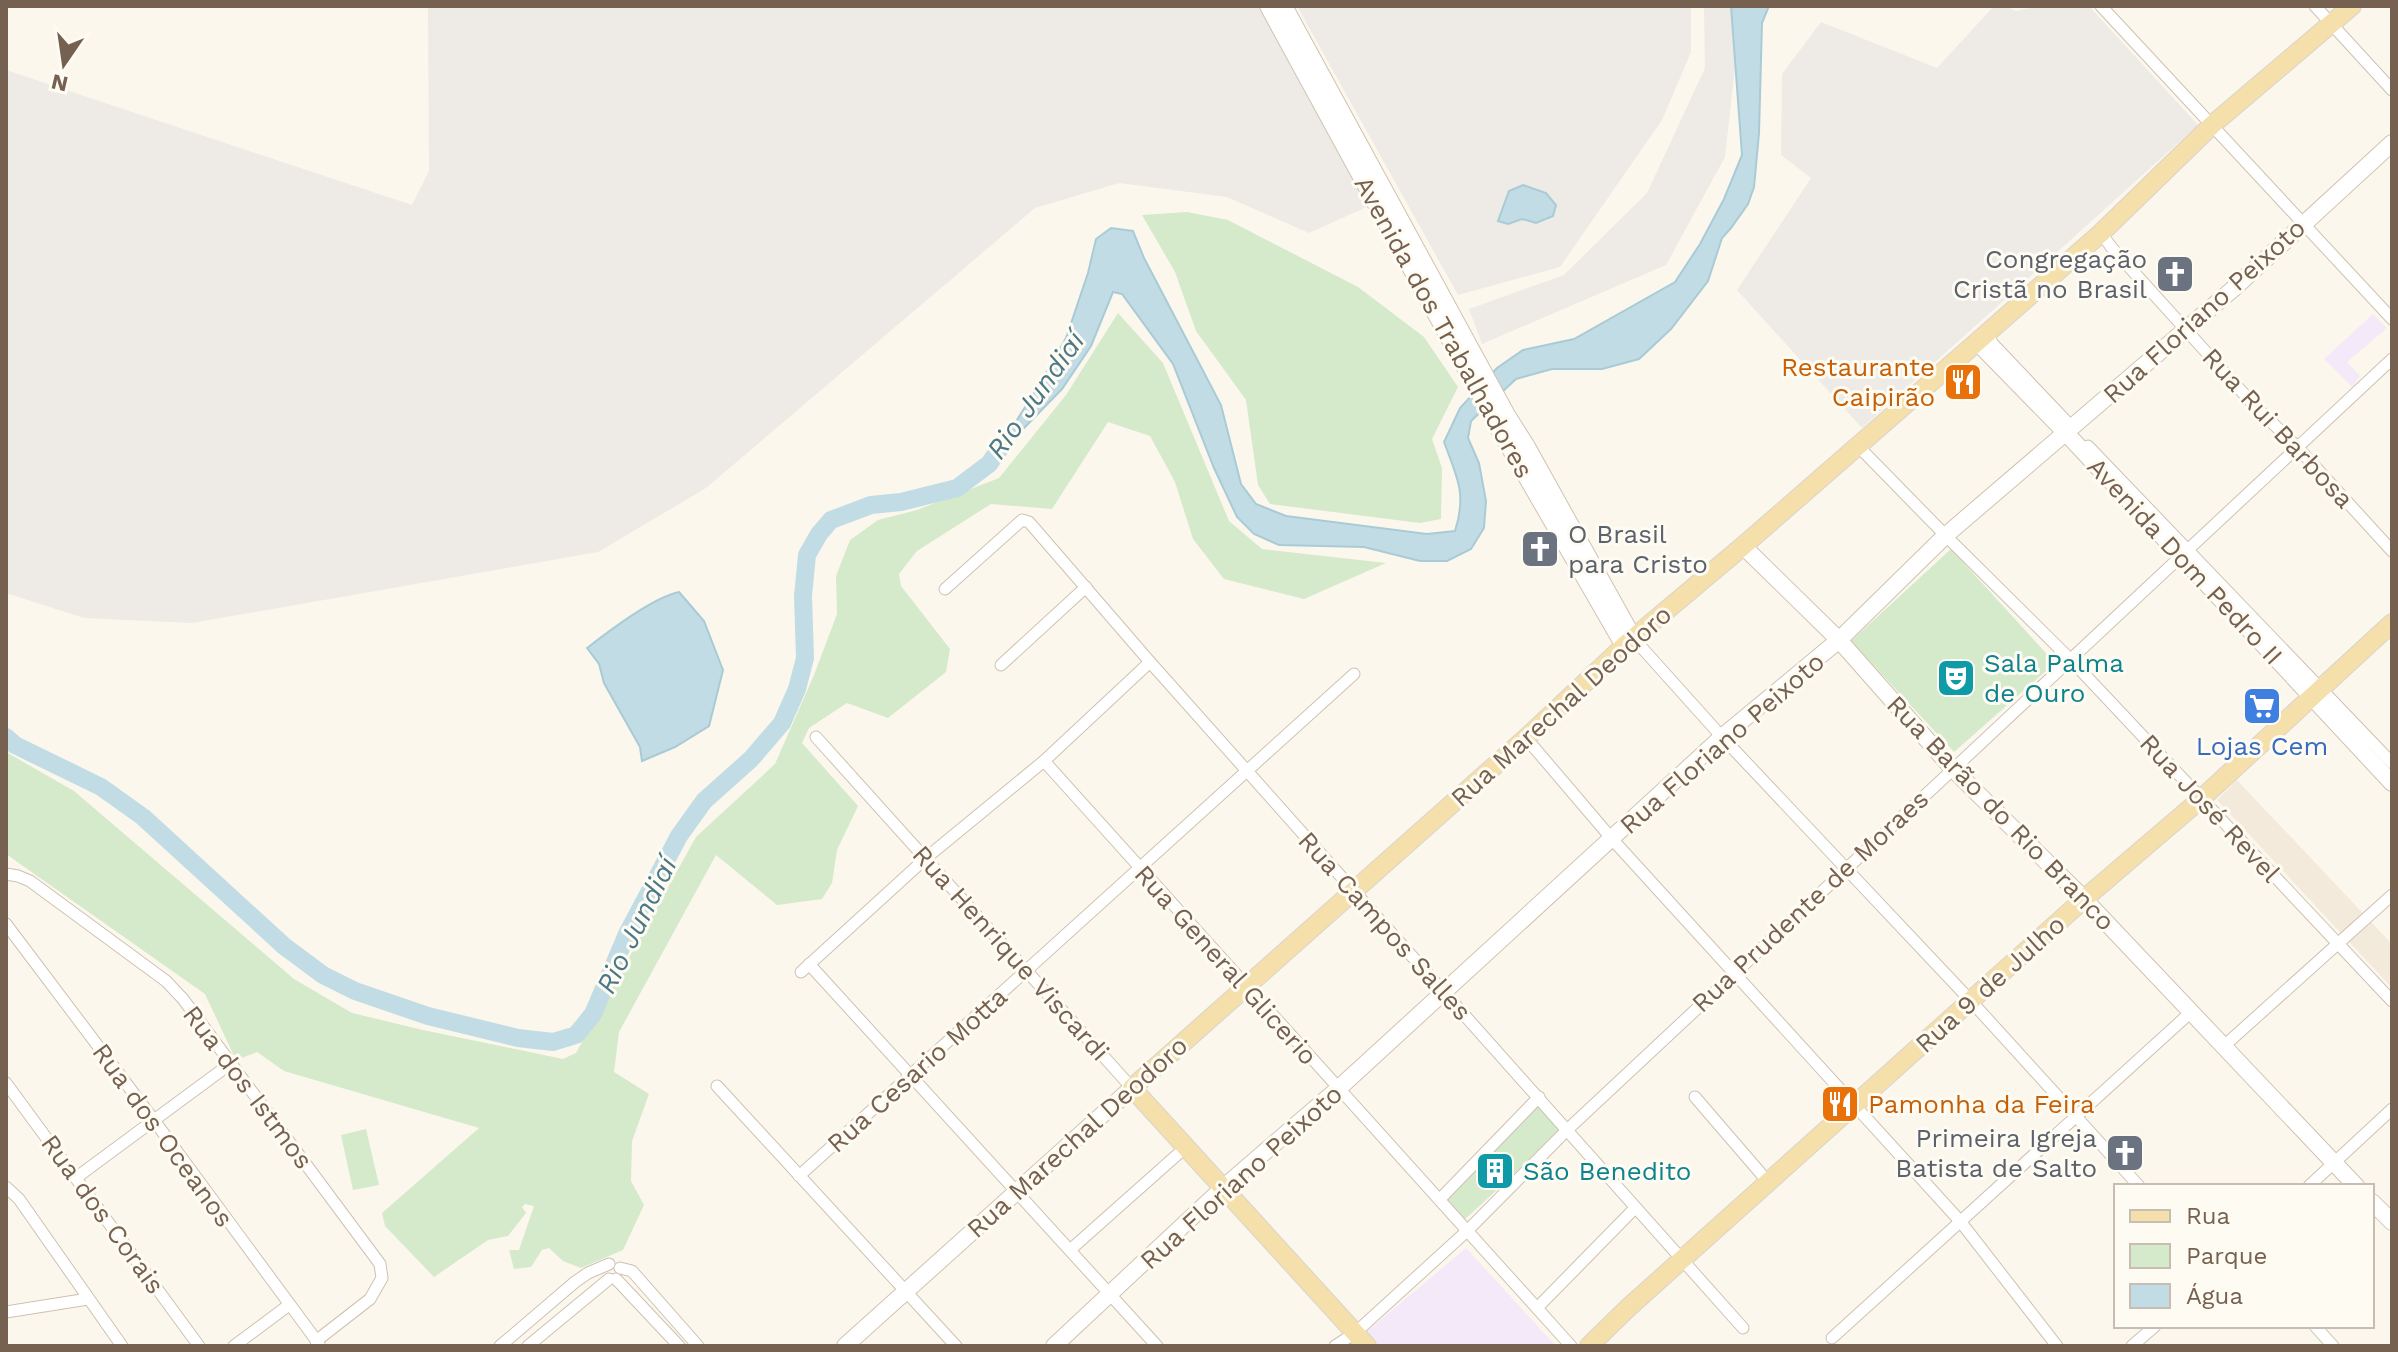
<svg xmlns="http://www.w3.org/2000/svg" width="2398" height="1352" font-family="'Work Sans',sans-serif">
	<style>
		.residential { fill: #f3eadc }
		.industrial { fill: #eeeae5 }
		.education { fill: #f4e9f9 }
		.green { fill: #d5e9cb }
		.water { fill: #c2dce5; stroke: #a9cbd6; stroke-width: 2 }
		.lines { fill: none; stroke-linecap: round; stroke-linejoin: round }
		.river { stroke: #c2dce5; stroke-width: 18 }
		.street-casing { stroke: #cec1b2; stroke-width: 13 }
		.secondary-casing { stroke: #d0c2b0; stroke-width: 18 }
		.primary-casing { stroke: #d9d3ce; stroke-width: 20 }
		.street { stroke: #fff; stroke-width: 11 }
		.secondary { stroke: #fff; stroke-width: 16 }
		.primary { stroke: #f5e0ab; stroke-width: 18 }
		.labels { text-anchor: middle; stroke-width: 6; stroke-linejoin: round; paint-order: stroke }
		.worship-label { font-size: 26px; fill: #5b616d; stroke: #fefbf3; text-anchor: end }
		.street-label { font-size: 26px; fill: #766150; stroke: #fefbf3 }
		.food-label { font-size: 26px; fill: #c56008; stroke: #fefbf3; text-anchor: end }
		.culture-label { font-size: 26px; fill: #0d838f; stroke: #fefbf3; text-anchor: start }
		.shop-label { font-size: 26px; fill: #366cbe; stroke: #fefbf3 }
		.water-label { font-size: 28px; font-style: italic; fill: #4b7888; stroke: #fefbf3 }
	</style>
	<rect width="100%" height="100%" fill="#fcf7ed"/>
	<path class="residential" d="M2237,780L2392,944V988L2217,800Z"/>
	<g class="industrial">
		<path d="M428,6H1262L1371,205L1309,233L1227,197L1119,183L1035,208L706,488L598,552L192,623L84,618L6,593V70L412,205L429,171Z"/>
		<path d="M1297,6H1691V52L1662,120L1560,267L1458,295Z"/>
		<path d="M1704,6H1731L1736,58L1725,157L1666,265L1482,344L1469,309L1564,275L1647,193L1705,68Z"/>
		<path d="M1994,6H2005L2016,11L2042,6H2089L2198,125L1862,428L1737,290L1811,178L1781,155L1782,74L1821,22L1937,68Z"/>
	</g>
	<g class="education">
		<path d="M2373,314L2387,328L2347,362L2360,376L2352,387L2324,359Z"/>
		<path d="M1466,1248L1556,1346H1376L1364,1334Z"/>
	</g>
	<g class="green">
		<path d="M1187,212L1228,220L1358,287L1424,337L1458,387L1432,439L1442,468L1441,519L1420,523L1270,504L1258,485L1246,400L1196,331L1175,272L1142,215Z"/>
		<path d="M1118,313L1163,363L1229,521L1262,549L1386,563L1304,599L1224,579L1193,539L1175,482L1150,436L1108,422L1052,509L991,504L917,551L899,574L901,586L950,649L946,672L888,718L847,703L809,728L802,743L858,806L837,850L832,883L822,899L777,905L716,855L619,1032L614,1072L649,1094L632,1141L631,1181L644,1205L623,1250L581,1268L563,1261L549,1248L542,1250L531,1267L514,1269L509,1250H519L534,1206L525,1204L522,1207L526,1213L508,1236L488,1240L434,1277L385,1226L382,1213L479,1128L284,1071L257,1052L236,1060L205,994L6,854V752L74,791L294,979L352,1013L423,1030L563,1059L576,1053L696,837L775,764L814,675L837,614L836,576L850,540L878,520L917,510L999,478L1066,395Z"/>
		<path d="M1951,549L2055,663L1954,752L1851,641Z"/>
		<path d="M1538,1103L1562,1130L1462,1222L1440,1199Z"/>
		<path d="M366,1129L379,1185L353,1190L341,1135Z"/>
	</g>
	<g class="water">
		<path d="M1731,6H1769L1762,23L1759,133L1754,187L1748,204L1731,228L1722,238L1708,281L1671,329L1639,359L1602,369H1552L1516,379L1471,421L1468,438L1479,463L1486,501L1484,528L1471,549L1447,561H1420L1364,547L1279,545L1254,534L1237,517L1214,468L1173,364L1122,294L1113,292L1091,346L1062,389L989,464L1041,382L1066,338L1088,273L1096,239L1111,228L1133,231L1144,258L1221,405L1241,484L1256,504L1286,516L1427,534L1455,531C1467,494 1457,477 1444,442L1460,408L1497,368L1523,350L1574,339L1675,282L1700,244L1724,199L1742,155Z"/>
		<path d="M1523,185L1546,193L1556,205L1553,216L1536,223L1522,219L1508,224L1498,221L1509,191Z"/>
		<path d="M679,592L704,621L723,670L709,726L675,747L642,761L640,747L604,683L599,664L587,648C609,631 652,598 679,592Z"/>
	</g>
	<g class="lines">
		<path class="river" d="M6,737L15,745L101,787L143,817L284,946L323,975L355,991L428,1016L518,1038L553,1042L576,1035L593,1014L627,934L679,836L704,801L751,759L782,723L797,689L805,658L803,596L807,555L819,534L831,520L871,505L901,502L957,488L989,464L1003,444"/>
		<defs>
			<g id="street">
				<path d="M2101,6L2392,319"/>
				<path d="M2315,6L2392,90"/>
				<path d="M2101,233L2112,248L2253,404L2298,448L2392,551"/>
				<path d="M1988,332L1992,343L2066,421"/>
				<path d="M1858,446L1949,539L2071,660L2392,1001"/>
				<path d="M2088,446L2392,763"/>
				<path d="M945,589L1022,520L1029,522L1150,662L1743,1328"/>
				<path d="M1634,639L1722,737L1971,1001L2139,1186"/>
				<path d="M1001,665L1086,587"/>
				<path d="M816,737L1132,1088"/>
				<path d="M1526,738L1612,839L1960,1221L2057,1346"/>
				<path d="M1044,761L1571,1346"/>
				<path d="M6,874L18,876L30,881L166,981L183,999L380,1264L382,1278L370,1299L316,1341"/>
				<path d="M6,924L153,1119L319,1344"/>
				<path d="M809,964L1157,1346"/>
				<path d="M801,972L926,858L1044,761L1150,662"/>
				<path d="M2224,1046L2392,895"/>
				<path d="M6,1083L199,1346"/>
				<path d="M717,1086L956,1346"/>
				<path d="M1695,1097L1769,1183"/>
				<path d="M799,1176L1354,674"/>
				<path d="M77,1177L230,1064"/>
				<path d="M2309,1186L2392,1109"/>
				<path d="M6,1187L19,1199L122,1346"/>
				<path d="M1440,1199L1539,1097"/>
				<path d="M1070,1250L1187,1146"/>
				<path d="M620,1268L632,1271L698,1346"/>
				<path d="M616,1279L679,1346"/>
				<path d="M1537,1308L1635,1208"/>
				<path d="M6,1312L88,1299"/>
				<path d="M2315,1326L2333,1346"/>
				<path d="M1832,1338L2190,1013"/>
				<path d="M234,1346L289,1305"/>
				<path d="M500,1346L575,1282L588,1273L609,1264"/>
				<path d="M528,1346L609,1279"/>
				<path d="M1335,1346L1355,1333L1467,1231L1567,1130L2392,359"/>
				<path d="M2132,1346L2155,1326"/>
			</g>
			<g id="secondary">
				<path d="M1268,6L1493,419L1624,646"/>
				<path d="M1284,6L1507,415L1526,445L1634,639"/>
				<path d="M1977,342L2066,433L2392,783"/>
				<path d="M1743,546L1839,640L1952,768L2084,899L2356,1186"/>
				<path d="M2372,1202L2392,1222"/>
				<path d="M845,1346L1132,1088"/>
				<path d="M1054,1346L1224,1187L1339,1088L1722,737L1839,640L1945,536L2233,289L2392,143"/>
			</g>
			<g id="primary">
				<path d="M1367,1346L1132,1088L1526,738L1624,646L1743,546L1977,342L2101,233L2212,125L2352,6"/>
				<path d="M1589,1346L1629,1307L2084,899L2201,799L2392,623"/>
			</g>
		</defs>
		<use href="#street" class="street-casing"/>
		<use href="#secondary" class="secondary-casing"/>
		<use href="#primary" class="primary-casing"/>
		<use href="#street" class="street"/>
		<use href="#secondary" class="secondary"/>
		<use href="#primary" class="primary"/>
	</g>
	<defs>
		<symbol id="church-square" viewBox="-11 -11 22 22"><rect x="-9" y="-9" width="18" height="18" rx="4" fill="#6b7280" stroke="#fefbf3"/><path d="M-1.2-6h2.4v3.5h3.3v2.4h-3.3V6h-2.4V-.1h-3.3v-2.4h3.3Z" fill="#fff"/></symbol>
		<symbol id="restaurant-square" viewBox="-11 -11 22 22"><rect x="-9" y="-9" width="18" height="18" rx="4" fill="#e8710a" stroke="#fefbf3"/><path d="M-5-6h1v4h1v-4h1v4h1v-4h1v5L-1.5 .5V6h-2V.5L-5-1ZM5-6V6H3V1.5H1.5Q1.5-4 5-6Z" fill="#fff"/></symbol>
		<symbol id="theatre-square" viewBox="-11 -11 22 22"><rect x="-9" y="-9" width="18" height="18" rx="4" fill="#0f9aa8" stroke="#fefbf3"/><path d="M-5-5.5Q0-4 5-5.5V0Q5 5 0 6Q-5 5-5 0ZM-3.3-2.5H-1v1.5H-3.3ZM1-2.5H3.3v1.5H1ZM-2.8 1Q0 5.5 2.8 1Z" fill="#fff"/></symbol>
		<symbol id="supermarket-square" viewBox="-11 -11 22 22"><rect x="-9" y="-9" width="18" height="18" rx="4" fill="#3f7fe0" stroke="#fefbf3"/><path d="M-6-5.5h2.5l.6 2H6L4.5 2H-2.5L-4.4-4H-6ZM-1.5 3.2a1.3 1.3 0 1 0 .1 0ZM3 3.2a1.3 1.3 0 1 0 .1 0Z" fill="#fff"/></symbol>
		<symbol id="building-square" viewBox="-11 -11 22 22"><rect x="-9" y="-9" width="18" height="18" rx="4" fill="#0f9aa8" stroke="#fefbf3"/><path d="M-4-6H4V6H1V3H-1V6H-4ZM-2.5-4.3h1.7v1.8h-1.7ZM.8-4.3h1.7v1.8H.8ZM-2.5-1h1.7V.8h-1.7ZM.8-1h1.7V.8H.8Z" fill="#fff"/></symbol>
	</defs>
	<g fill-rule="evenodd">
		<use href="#church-square" x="2153" y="252" width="44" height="44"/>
		<use href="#restaurant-square" x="1941" y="360" width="44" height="44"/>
		<use href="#church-square" x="1518" y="527" width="44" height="44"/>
		<use href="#theatre-square" x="1934" y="656" width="44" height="44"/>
		<use href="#supermarket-square" x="2240" y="684" width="44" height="44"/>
		<use href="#restaurant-square" x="1818" y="1082" width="44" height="44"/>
		<use href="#church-square" x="2103" y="1131" width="44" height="44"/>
		<use href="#building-square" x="1473" y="1149" width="44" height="44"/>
	</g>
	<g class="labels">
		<g class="worship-label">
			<text x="2147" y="268">Congregação<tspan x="2147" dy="30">Cristã no Brasil</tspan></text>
			<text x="1568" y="543" text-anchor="start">O Brasil<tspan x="1568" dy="30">para Cristo</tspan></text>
			<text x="2097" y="1147">Primeira Igreja<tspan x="2097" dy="30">Batista de Salto</tspan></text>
		</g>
		<g class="street-label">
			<text transform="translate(2204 311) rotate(-42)" y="9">Rua Floriano Peixoto</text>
			<text transform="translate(1444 327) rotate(61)" y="9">Avenida dos Trabalhadores</text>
			<text transform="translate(2278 428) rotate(47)" y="9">Rua Rui Barbosa</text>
			<text transform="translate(2185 561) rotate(47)" y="9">Avenida Dom Pedro II</text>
			<text transform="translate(1561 706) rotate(-42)" y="9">Rua Marechal Deodoro</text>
			<text transform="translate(1722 743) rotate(-41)" y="9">Rua Floriano Peixoto</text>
			<text transform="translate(2210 808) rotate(47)" y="9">Rua José Revel</text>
			<text transform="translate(2001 813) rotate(46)" y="9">Rua Barão do Rio Branco</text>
			<text transform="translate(1810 901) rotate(-43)" y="9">Rua Prudente de Moraes</text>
			<text transform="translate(1385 926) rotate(48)" y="9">Rua Campos Salles</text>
			<text transform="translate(1011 953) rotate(48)" y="9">Rua Henrique Viscardi</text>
			<text transform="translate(1226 965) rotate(48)" y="9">Rua General Glicerio</text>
			<text transform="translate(1990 984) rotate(-42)" y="9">Rua 9 de Julho</text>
			<text transform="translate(917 1070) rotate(-42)" y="9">Rua Cesario Motta</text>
			<text transform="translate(248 1087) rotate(53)" y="9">Rua dos Istmos</text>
			<text transform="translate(163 1135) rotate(54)" y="9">Rua dos Oceanos</text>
			<text transform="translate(1077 1137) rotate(-42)" y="9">Rua Marechal Deodoro</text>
			<text transform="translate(1241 1177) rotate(-42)" y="9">Rua Floriano Peixoto</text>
			<text transform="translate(103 1214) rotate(54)" y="9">Rua dos Corais</text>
		</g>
		<g class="food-label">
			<text x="1935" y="376">Restaurante<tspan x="1935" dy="30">Caipirão</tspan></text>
			<text x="1868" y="1113" text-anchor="start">Pamonha da Feira</text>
		</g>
		<g class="culture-label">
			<text x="1984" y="672">Sala Palma<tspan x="1984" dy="30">de Ouro</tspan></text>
			<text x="1523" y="1180">São Benedito</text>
		</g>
		<g class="shop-label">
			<text x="2262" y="755">Lojas Cem</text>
		</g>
		<g class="water-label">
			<text transform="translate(1035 395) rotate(-55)" y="10">Rio Jundiaí</text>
			<text transform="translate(636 925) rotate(-64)" y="10">Rio Jundiaí</text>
		</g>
	</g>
	<rect width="2398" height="1352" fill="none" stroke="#766150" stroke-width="16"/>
	<rect x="2114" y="1184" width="260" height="144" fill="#fefbf3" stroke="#c8bdb2" stroke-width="2"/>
	<rect x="2130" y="1210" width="40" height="12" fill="#f5e0ab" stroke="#c8bdb2" stroke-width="2"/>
	<text x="2186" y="1224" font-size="24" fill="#766150">Rua</text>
	<rect x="2130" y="1244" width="40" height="24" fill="#d5e9cb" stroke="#c8bdb2" stroke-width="2"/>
	<text x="2186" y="1264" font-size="24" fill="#766150">Parque</text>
	<rect x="2130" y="1284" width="40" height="24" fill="#c2dce5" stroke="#c8bdb2" stroke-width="2"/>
	<text x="2186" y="1304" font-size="24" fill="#766150">Água</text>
	<g transform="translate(64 64) rotate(193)" stroke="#fefbf3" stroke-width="6" paint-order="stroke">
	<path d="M0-6L14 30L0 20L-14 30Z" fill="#766150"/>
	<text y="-12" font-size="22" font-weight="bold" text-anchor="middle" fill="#766150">N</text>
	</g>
</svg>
